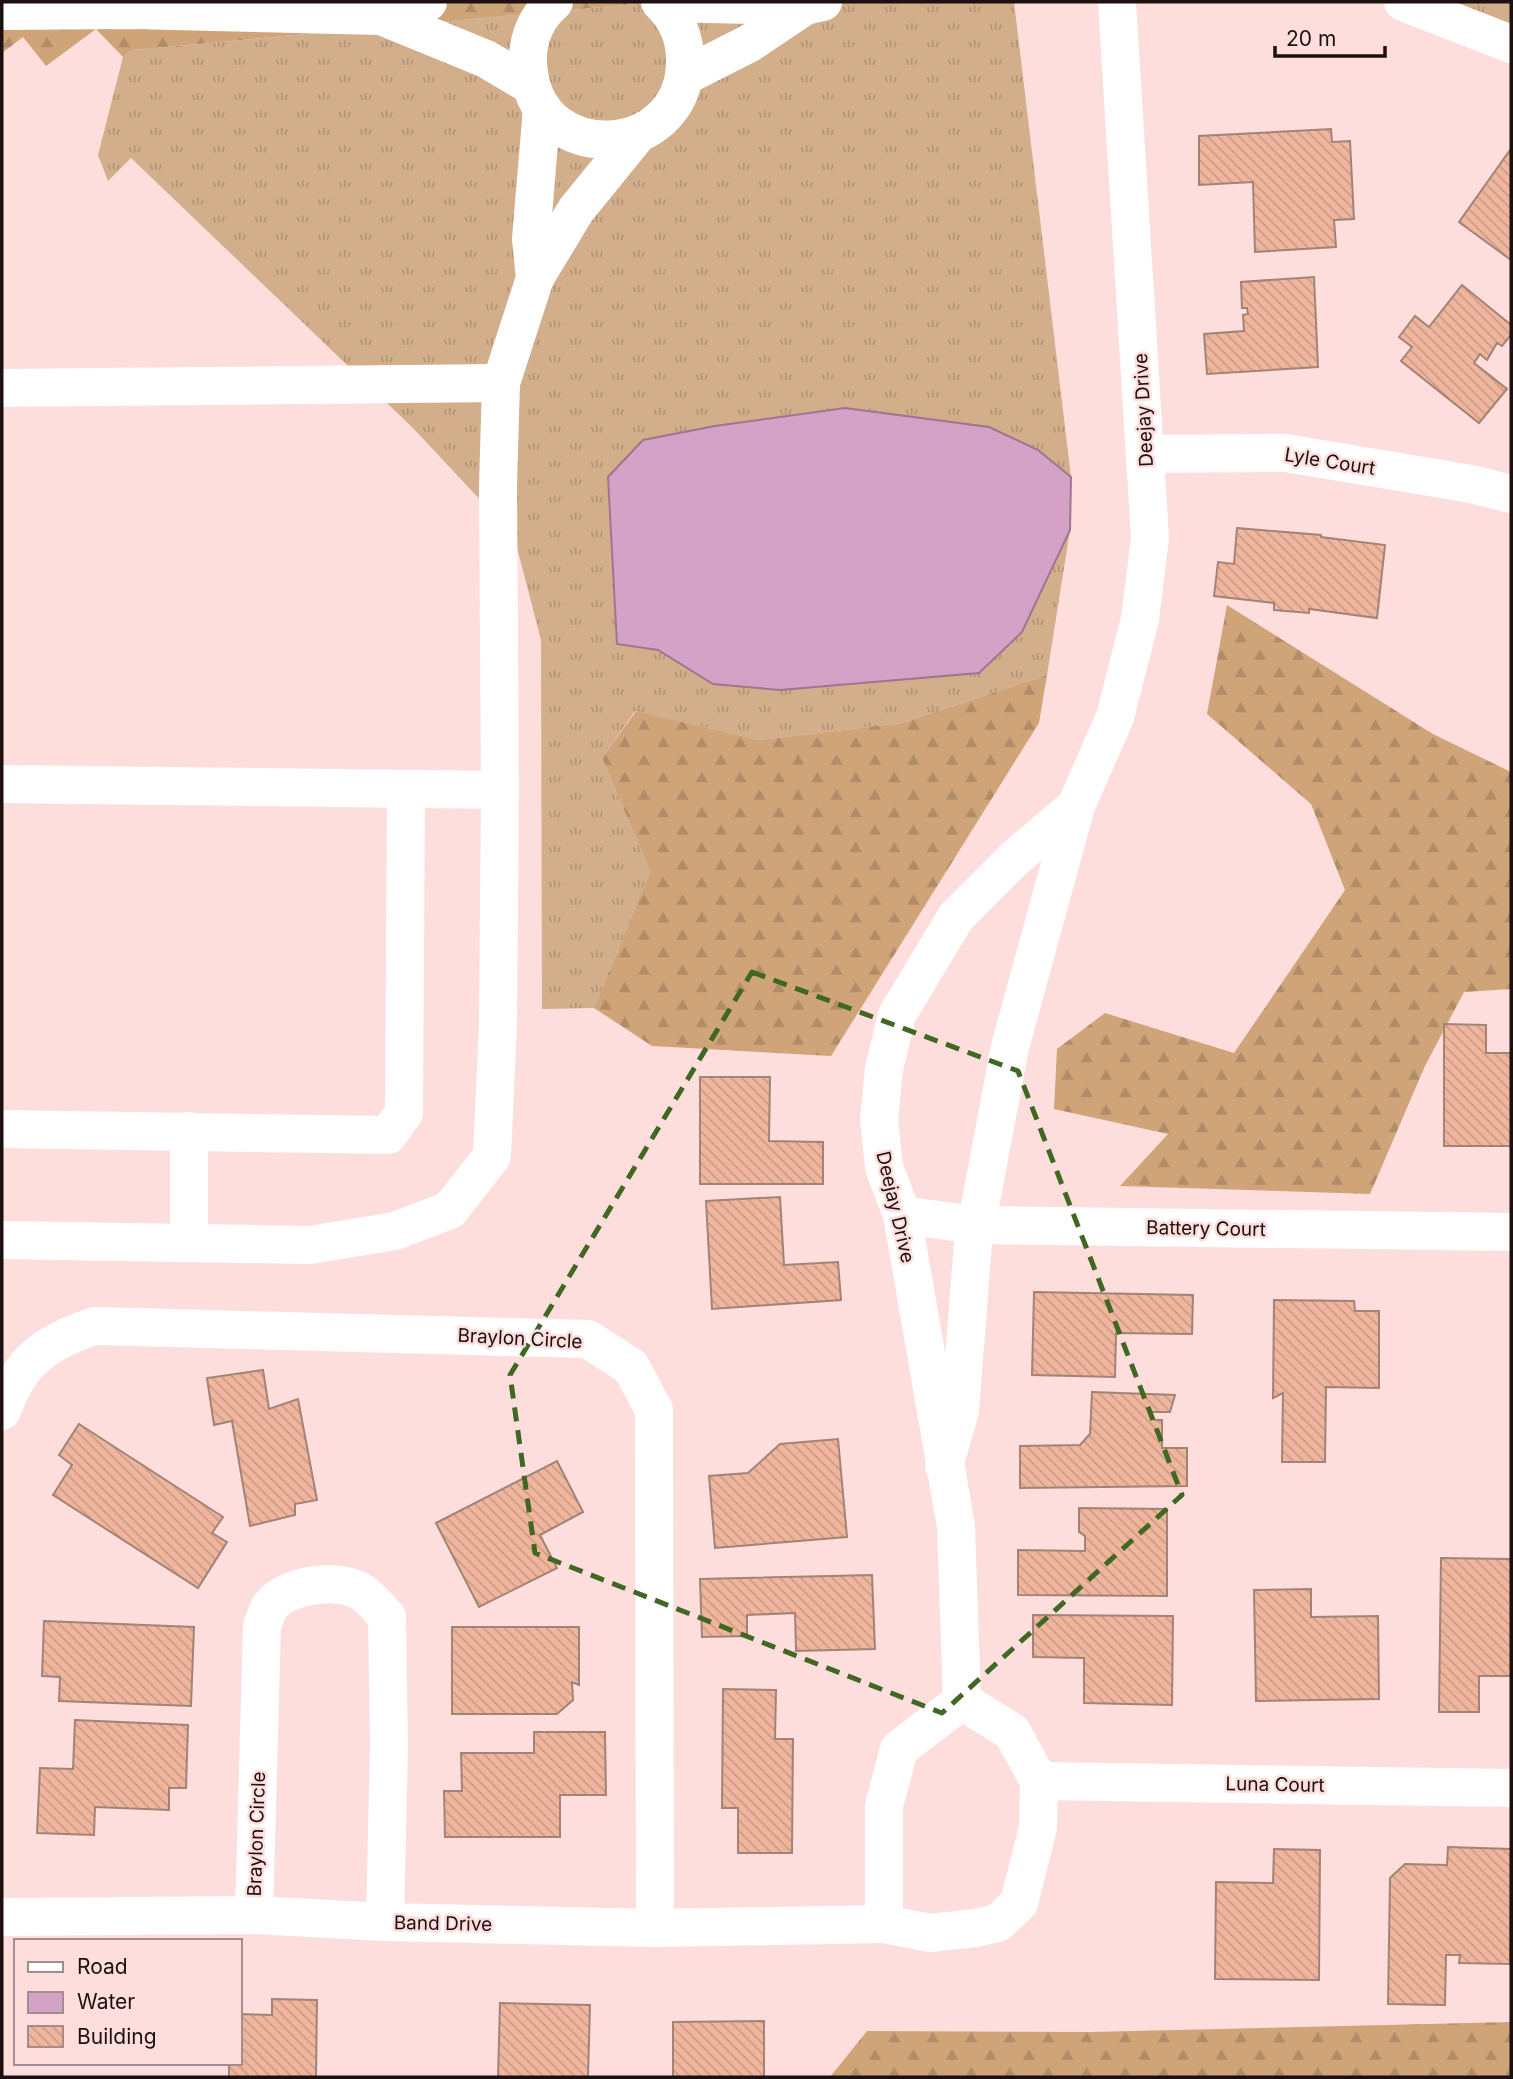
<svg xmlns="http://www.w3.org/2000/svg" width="1513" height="2079" font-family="Inter,sans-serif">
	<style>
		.grass { fill: url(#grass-tufts) }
		.forest { fill: url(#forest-firs) }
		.water { fill: #d4a1c7; stroke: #9d7690; stroke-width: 2 }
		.building { fill: url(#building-back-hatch); stroke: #a28376; stroke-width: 2 }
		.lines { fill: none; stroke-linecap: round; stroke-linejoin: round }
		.minor { stroke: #fff; stroke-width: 38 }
		.marked { fill: none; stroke: #416823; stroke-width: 5; stroke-dasharray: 14 9; stroke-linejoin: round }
		.labels { text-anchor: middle; stroke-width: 5; stroke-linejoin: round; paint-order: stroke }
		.street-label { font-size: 19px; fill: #1d1010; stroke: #fddedd }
	</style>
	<defs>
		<pattern id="grass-tufts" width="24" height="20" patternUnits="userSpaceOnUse" patternTransform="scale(1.75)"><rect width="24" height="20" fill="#d2ae8b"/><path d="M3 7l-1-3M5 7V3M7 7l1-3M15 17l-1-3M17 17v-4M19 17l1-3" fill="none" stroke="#b49577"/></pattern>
		<pattern id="forest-firs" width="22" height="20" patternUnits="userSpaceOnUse" patternTransform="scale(1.75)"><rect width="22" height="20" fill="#cfa479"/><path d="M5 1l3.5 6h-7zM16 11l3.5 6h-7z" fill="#b18c68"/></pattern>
		<pattern id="building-back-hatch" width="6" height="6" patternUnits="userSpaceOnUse" patternTransform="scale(1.75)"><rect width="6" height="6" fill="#f0b59d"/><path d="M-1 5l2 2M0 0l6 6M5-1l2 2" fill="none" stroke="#cd9b86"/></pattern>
	</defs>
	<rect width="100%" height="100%" fill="#fddedd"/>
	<g class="grass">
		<path d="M658,2H1014L1071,477L1038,450L845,408L715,426L643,440L608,477L618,644L658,650L713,684L780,690L979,673L1049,572L1070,530L1047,675L902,723L759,740L635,711L602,758L650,871L594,1008L542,1009L541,640L514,536L413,428L131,158L108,181L98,155L123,57L132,50Z"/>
		<path d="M1403,2H1511V44Z"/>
	</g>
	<g class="forest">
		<path d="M2,2H658L132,50L123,57L96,29L46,66L23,37L2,53Z"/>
		<path d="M1227,605L1433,734L1511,772V989L1464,992L1425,1066L1370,1194L1120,1186L1168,1134L1054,1109L1057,1049L1105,1013L1234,1053L1345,890L1311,804L1207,714Z"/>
		<path d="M1047,675L1039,723L831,1056L652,1046L594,1008L650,871L602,758L636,711L759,740L902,723Z"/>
		<path d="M1511,2022V2077H830L867,2031L1090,2032Z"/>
	</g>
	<path class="water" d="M845,408L989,427L1038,450L1071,477L1070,530L1022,632L979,673L780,690L713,684L658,650L617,644L608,477L643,440L715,426Z"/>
	<g class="building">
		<path d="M1331,129L1332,142L1350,141L1354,219L1334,220L1336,247L1255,252L1253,182L1199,185V136Z"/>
		<path d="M1510,150L1511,151V260L1459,222Z"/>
		<path d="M1314,277L1318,367L1207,374L1204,334L1244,331L1243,315L1248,314L1247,308H1242L1241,282Z"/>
		<path d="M1462,285L1511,325V335L1502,346L1497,343L1487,360L1480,354L1474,363L1507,389L1479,423L1401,361L1412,347L1399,337L1415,316L1429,327Z"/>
		<path d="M1237,528L1321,535V537L1385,545L1377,618L1309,609V613L1274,610V603L1214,596L1218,562L1234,564Z"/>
		<path d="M1444,1024L1486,1025V1053H1511V1146H1444Z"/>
		<path d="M700,1077H770L769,1141L823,1142V1184H700Z"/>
		<path d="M780,1197L784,1265L838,1262L841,1300L712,1309L706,1201Z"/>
		<path d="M1034,1292L1193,1295L1192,1334L1116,1333L1115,1377L1032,1375Z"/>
		<path d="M1274,1300L1354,1301L1355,1311H1379V1388L1326,1387L1325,1462H1282L1283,1393L1273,1398Z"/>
		<path d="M263,1370L269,1409L298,1399L317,1500L295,1504V1515L250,1526L232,1421L214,1425L207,1378Z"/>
		<path d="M1092,1392L1175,1395L1170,1412H1149L1155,1420H1162V1448H1187V1486L1020,1488V1446L1080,1445L1090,1434Z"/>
		<path d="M79,1424L223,1517L212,1533L227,1542L198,1588L53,1495L72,1465L59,1455Z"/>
		<path d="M838,1439L847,1537L715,1548L709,1476L748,1473L780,1444Z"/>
		<path d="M557,1461L583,1512L540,1535L557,1568L479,1607L436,1523Z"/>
		<path d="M1079,1508L1167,1509V1596L1018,1595V1550L1085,1551V1536L1079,1532Z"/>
		<path d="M1441,1558L1511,1559V1676H1479V1712H1439Z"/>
		<path d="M872,1575L875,1649L796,1651L795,1613L747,1615V1636L702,1637L700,1579Z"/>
		<path d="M1311,1589V1617L1378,1616L1379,1699L1256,1701L1254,1590Z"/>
		<path d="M1033,1615L1173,1616L1172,1705L1084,1703V1658L1033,1657Z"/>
		<path d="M44,1621L194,1627L191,1706L59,1701L60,1677L42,1676Z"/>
		<path d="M452,1627H579V1685L572,1682L573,1700L557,1714H452Z"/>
		<path d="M723,1689L776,1690L775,1739H793L792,1853H738V1808H722Z"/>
		<path d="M75,1720L188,1725L186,1788H169V1810L95,1807L94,1835L37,1833L40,1768L73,1769Z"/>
		<path d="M534,1732H605L606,1795H560V1837H445L444,1791H462L461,1753H534Z"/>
		<path d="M1448,1847L1511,1849L1510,1964L1459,1963L1460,1955H1446L1445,2005L1388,2004L1390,1878L1405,1864L1447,1865Z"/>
		<path d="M1274,1849L1320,1850L1319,1980L1215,1979L1216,1882L1273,1883Z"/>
		<path d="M272,1999L317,2000L316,2077H229V2063H240V2014L272,2015Z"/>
		<path d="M500,2003L590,2005L588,2077H498Z"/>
		<path d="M764,2021V2077H673V2022Z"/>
	</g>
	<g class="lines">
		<g class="minor">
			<path d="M554,2C533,20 525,46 529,73C541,167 682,159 685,64C686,40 677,18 660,2"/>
			<path d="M1403,2L1511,44"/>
			<path d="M662,3L805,6L823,2"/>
			<path d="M2,11L132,10L381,16L428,2"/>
			<path d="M381,16L486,59L530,85"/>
			<path d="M685,76L750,43L805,6"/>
			<path d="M535,278L531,239L542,108"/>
			<path d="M2,388L501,383"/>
			<path d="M1147,454L1285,453L1471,484L1511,494"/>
			<path d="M2,784L500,790"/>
			<path d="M1076,806L1115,717L1140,619L1150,538L1117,2"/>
			<path d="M2,1129L388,1135L404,1113L406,790"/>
			<path d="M902,1215L975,1225L1511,1232"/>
			<path d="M2,1240L310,1245L395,1231L450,1210L492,1156L498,1024L500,790L498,485L501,383L535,278L576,210L637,135"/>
			<path d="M189,1241V1131"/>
			<path d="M2,1411C19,1361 46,1342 95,1326L588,1339L631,1367L654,1410L655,1928"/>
			<path d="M944,1466L960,1411L973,1243L1010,1047L1076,806L1015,858L956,917L897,1015L884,1069L879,1120L884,1167L902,1215L956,1526L962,1701"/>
			<path d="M962,1701L1012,1732L1039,1781L1038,1828L1019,1903L998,1923L975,1928L930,1933L884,1924V1806L899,1749Z"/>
			<path d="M1039,1781L1511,1788"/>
			<path d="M254,1915L262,1625C265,1620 267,1610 271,1605C289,1584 341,1577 363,1593C372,1599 379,1609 387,1617L389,1745L385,1922"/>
			<path d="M2,1917L254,1915L385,1922L655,1928L884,1924"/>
		</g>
	</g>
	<path class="marked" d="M752,972L1018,1071L1182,1495L942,1713L535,1553L510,1375Z"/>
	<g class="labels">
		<g class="street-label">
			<text transform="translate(1143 410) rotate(-93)" y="7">Deejay Drive</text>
			<text transform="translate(1330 461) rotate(9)" y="7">Lyle Court</text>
			<text transform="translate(896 1207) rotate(77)" y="7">Deejay Drive</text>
			<text transform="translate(1206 1228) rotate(1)" y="7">Battery Court</text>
			<text transform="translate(520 1338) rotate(3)" y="7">Braylon Circle</text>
			<text transform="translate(1275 1784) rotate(1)" y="7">Luna Court</text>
			<text transform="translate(256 1834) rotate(-88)" y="7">Braylon Circle</text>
			<text transform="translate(443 1923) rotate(1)" y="7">Band Drive</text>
		</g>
	</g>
	<rect width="1513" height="2079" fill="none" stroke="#1d1010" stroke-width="7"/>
	<rect x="14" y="1939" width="228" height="126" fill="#fddedd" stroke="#a38c8b" stroke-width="2"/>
	<rect x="28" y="1962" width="35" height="10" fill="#ffffff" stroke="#a38c8b" stroke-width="2"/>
	<text x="77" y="1974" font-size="21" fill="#1d1010">Road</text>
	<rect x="28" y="1992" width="35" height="21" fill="#d4a1c7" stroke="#a38c8b" stroke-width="2"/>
	<text x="77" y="2009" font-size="21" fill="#1d1010">Water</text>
	<rect x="28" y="2026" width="35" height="21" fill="url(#building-back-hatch)" stroke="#a38c8b" stroke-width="2"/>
	<text x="77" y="2044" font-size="21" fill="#1d1010">Building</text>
	<path d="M1275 46v10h110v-10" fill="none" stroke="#1d1010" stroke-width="3.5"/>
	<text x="1286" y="46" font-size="21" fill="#1d1010" stroke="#fddedd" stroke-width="5" paint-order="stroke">20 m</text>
</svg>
